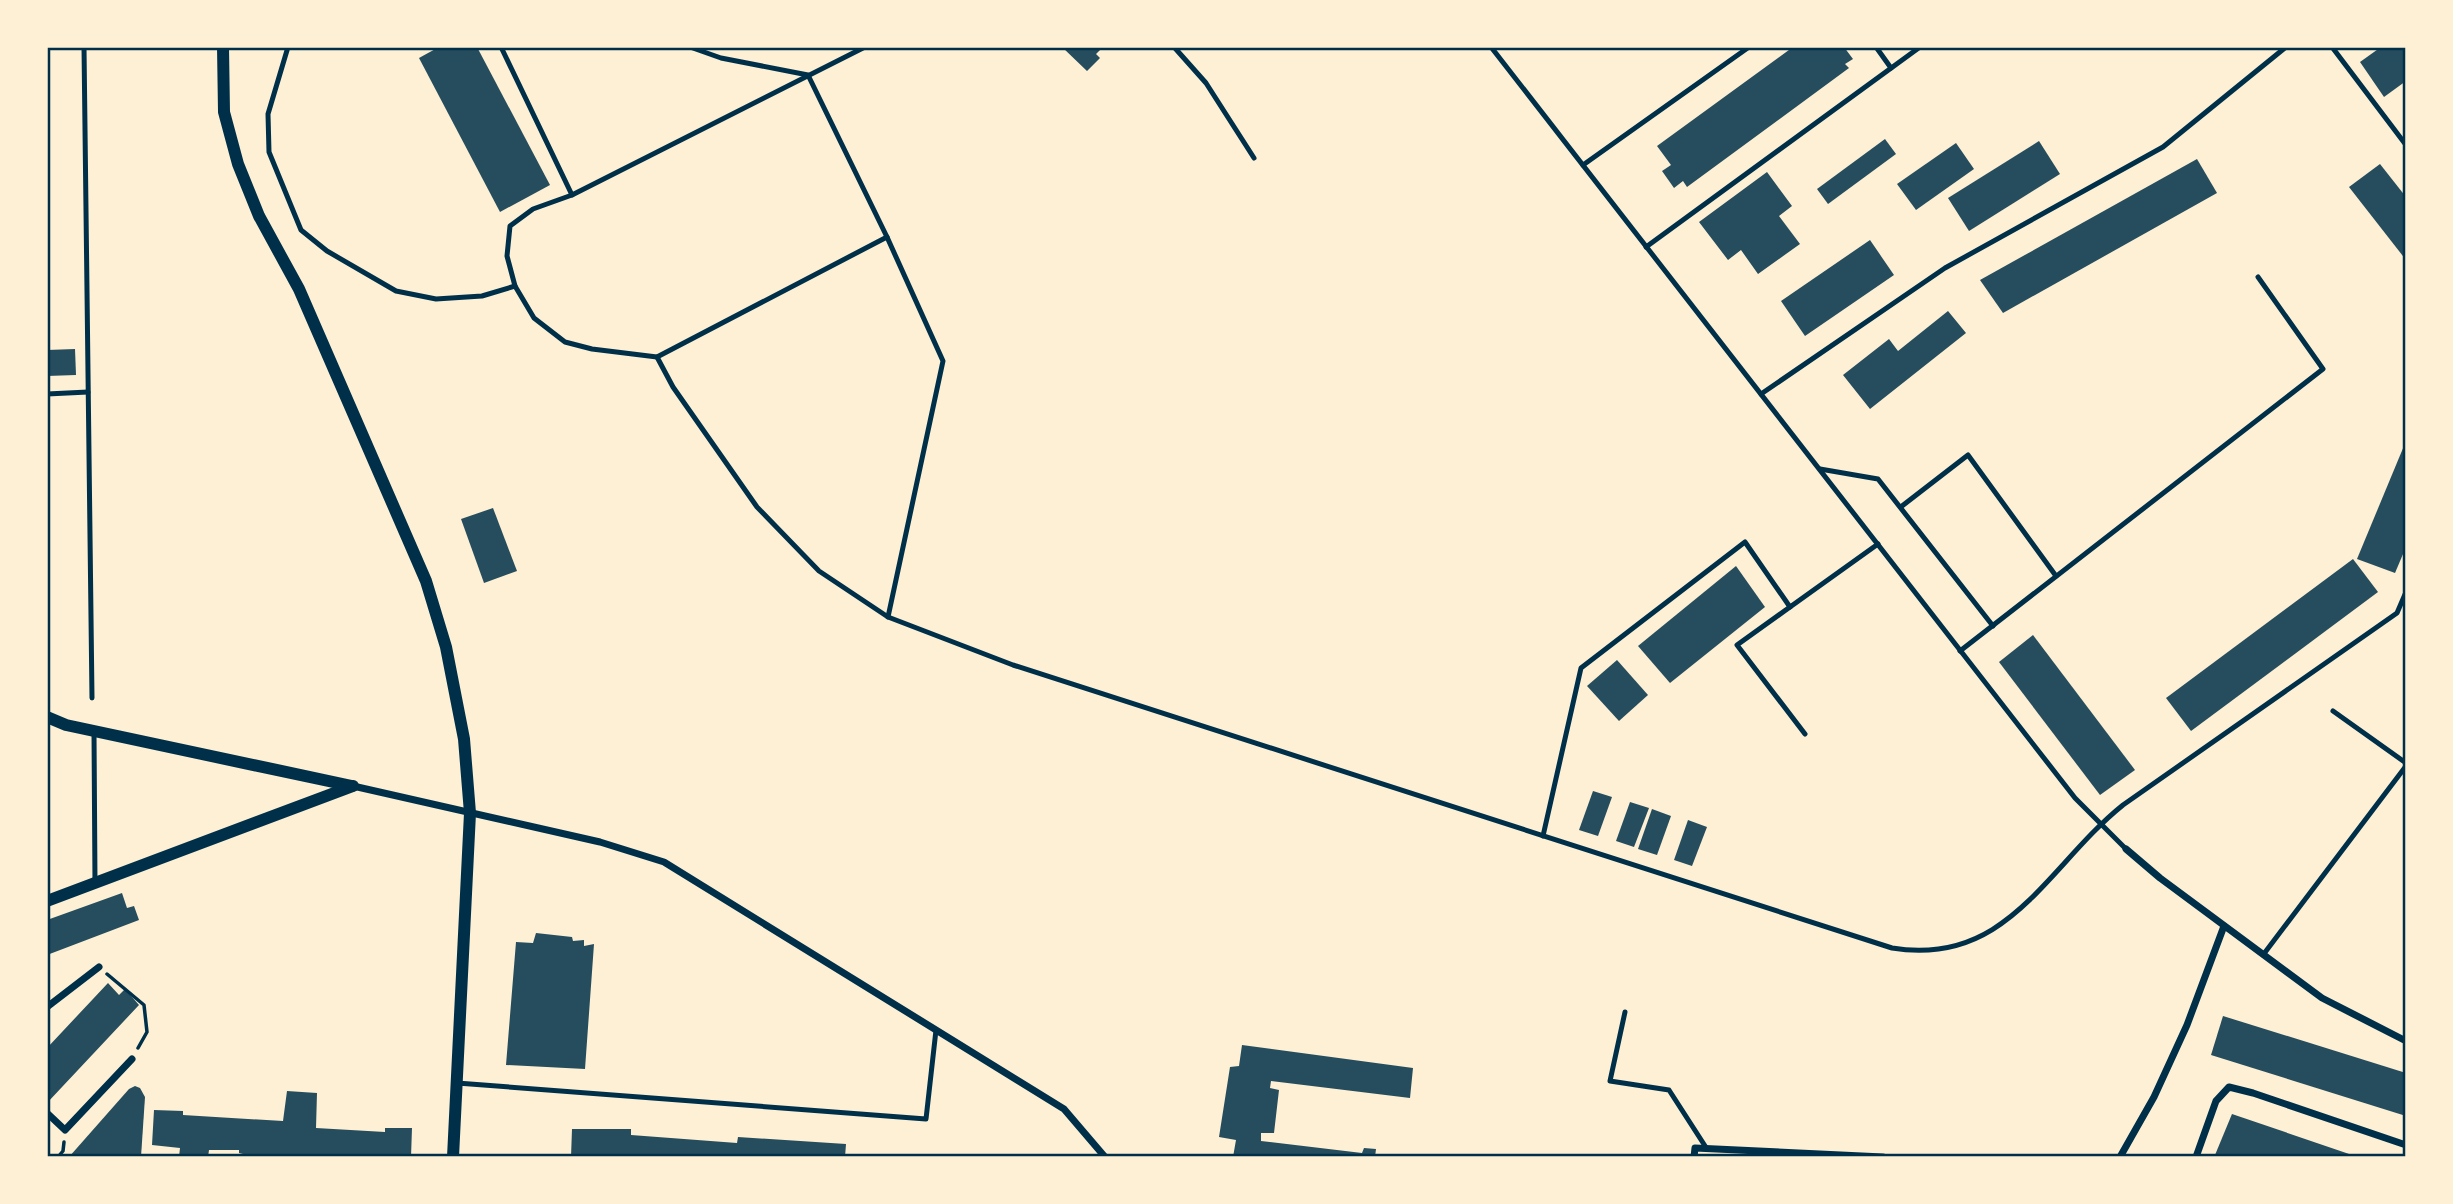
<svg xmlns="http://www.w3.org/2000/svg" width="2453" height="1204" font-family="Lora,serif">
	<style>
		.building { fill: #264d5e }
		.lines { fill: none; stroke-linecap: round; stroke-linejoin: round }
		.path { stroke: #003049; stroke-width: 3.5 }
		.service { stroke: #003049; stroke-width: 5 }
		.minor { stroke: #003049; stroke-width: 7 }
		.tertiary { stroke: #003049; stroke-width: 12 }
		.neatline { fill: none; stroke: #003049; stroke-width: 2.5 }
	</style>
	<rect width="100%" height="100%" fill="#fdf0d5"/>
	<g class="building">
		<path d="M439,47H477L550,185L500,212L419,58Z"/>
		<path d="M1062,47H1103L1096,54L1100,58L1087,71Z"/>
		<path d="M1793,47H1844L1853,59L1845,64L1849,68L1687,187L1683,181L1674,188L1662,171L1671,165L1657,146Z"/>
		<path d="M2381,47H2406V81L2384,97L2360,62Z"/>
		<path d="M1885,139L1896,154L1828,204L1817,189Z"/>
		<path d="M2039,141L2060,174L1969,231L1948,198Z"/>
		<path d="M1956,143L1974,169L1916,210L1897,184Z"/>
		<path d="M2197,159L2217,193L2003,313L1980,280Z"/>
		<path d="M2380,164L2406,197V260L2349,187Z"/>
		<path d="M1767,172L1792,206L1779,216L1800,244L1758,274L1741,250L1728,260L1699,222Z"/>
		<path d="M1870,240L1894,275L1805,336L1781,301Z"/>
		<path d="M1948,311L1966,333L1870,409L1843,375L1889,339L1898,351Z"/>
		<path d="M75,349L76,375L47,376V350Z"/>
		<path d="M2406,441V547L2395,573L2357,559Z"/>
		<path d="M493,508L517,571L484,583L461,519Z"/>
		<path d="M2353,559L2378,592L2191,731L2166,698Z"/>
		<path d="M1736,566L1765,607L1670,683L1638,646Z"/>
		<path d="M2033,635L2135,770L2100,795L1999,662Z"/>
		<path d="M1617,660L1648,695L1619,721L1587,686Z"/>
		<path d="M1593,791L1612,797L1598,836L1579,830Z"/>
		<path d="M1630,802L1649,808L1634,847L1616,841Z"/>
		<path d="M1652,809L1671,816L1657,855L1638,849Z"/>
		<path d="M1688,820L1707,827L1692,866L1674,860Z"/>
		<path d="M122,893L127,908L134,906L139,920L47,955V920Z"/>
		<path d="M536,933L572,937L573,941L584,940V946L594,944L585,1069L506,1065L516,942L533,943Z"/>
		<path d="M108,983L119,995L125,989L139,1005L47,1103V1048Z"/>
		<path d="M2223,1016L2406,1073V1116L2211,1055Z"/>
		<path d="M1242,1045L1413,1068L1410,1098L1271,1081L1270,1088L1279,1090L1274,1133H1261V1141L1362,1153L1364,1148L1376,1149L1375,1157H1233L1236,1140L1219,1137L1230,1067L1239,1066Z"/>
		<path d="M135,1086L140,1088L145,1097L141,1157H69L129,1089Z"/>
		<path d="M287,1091L317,1093L316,1128L385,1132V1128H412L411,1157H243V1154L239,1153V1150H209L208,1157H179L180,1148L152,1145L154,1110L183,1111V1115L283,1121Z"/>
		<path d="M2232,1114L2355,1156V1157L2215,1155Z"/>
		<path d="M572,1129H631V1135L737,1143L738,1137L846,1144L845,1157H571Z"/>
	</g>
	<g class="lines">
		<g class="path">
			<path d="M107,974L144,1005L147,1032L138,1048"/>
			<path d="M58,1157L63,1151L64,1142"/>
		</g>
		<g class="service">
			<path d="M84,47L92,698"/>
			<path d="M288,47L268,114L269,152L301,230L327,251L396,291L436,299L482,296L515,286"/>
			<path d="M501,47L572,195"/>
			<path d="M690,47L721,58L808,75L887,237L943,361L888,617"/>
			<path d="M865,47L572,195L533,209L510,226L507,256L515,286L534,318L565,342L592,349L657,357L887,237"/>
			<path d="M1174,47L1206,83L1254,158"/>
			<path d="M1491,47L2075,798L2126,849"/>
			<path d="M1876,47L1891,68"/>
			<path d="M2332,47L2406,145"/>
			<path d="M1583,165L1749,47"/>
			<path d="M1646,247L1920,47"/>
			<path d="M657,357L673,387L757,507L819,571L888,617L1013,665L1892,948C2008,967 2047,866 2123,805L2397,613L2406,592"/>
			<path d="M47,394L88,392"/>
			<path d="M1761,394L1945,268L2163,147L2286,47"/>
			<path d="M1820,469L1878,479L1993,626"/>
			<path d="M1902,506L1968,455L2056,576"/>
			<path d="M1790,607L1737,645L1805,734"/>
			<path d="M1960,651L2323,369L2258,277"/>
			<path d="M2333,711L2406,763"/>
			<path d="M94,732L95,883"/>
			<path d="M1543,836L1581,668L1745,542L1790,607L1878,544"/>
			<path d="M2263,955L2406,766"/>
			<path d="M1625,1012L1610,1081L1669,1090L1707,1149"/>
			<path d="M457,1083L926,1119L936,1030"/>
		</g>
		<g class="minor">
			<path d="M353,786L600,842L664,862L1064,1109L1105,1157"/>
			<path d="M2126,849L2160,878L2322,998L2406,1041"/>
			<path d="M47,1007L99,967"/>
			<path d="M47,1113L65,1130L132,1059"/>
			<path d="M1694,1157L1695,1148L1883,1157"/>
			<path d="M2120,1157L2154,1097L2187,1025L2224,926"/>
			<path d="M2196,1157L2216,1101L2229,1087L2253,1093L2406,1145"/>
		</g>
		<g class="tertiary">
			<path d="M223,47L224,112L238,164L259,216L299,289L426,581L446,647L464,739L470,813L453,1157"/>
			<path d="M47,717L66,725L352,786"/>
			<path d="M47,901L353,786"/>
		</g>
	</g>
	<rect width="2453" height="1204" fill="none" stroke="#fdf0d5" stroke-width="98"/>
	<rect x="49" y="49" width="2355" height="1106" class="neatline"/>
</svg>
